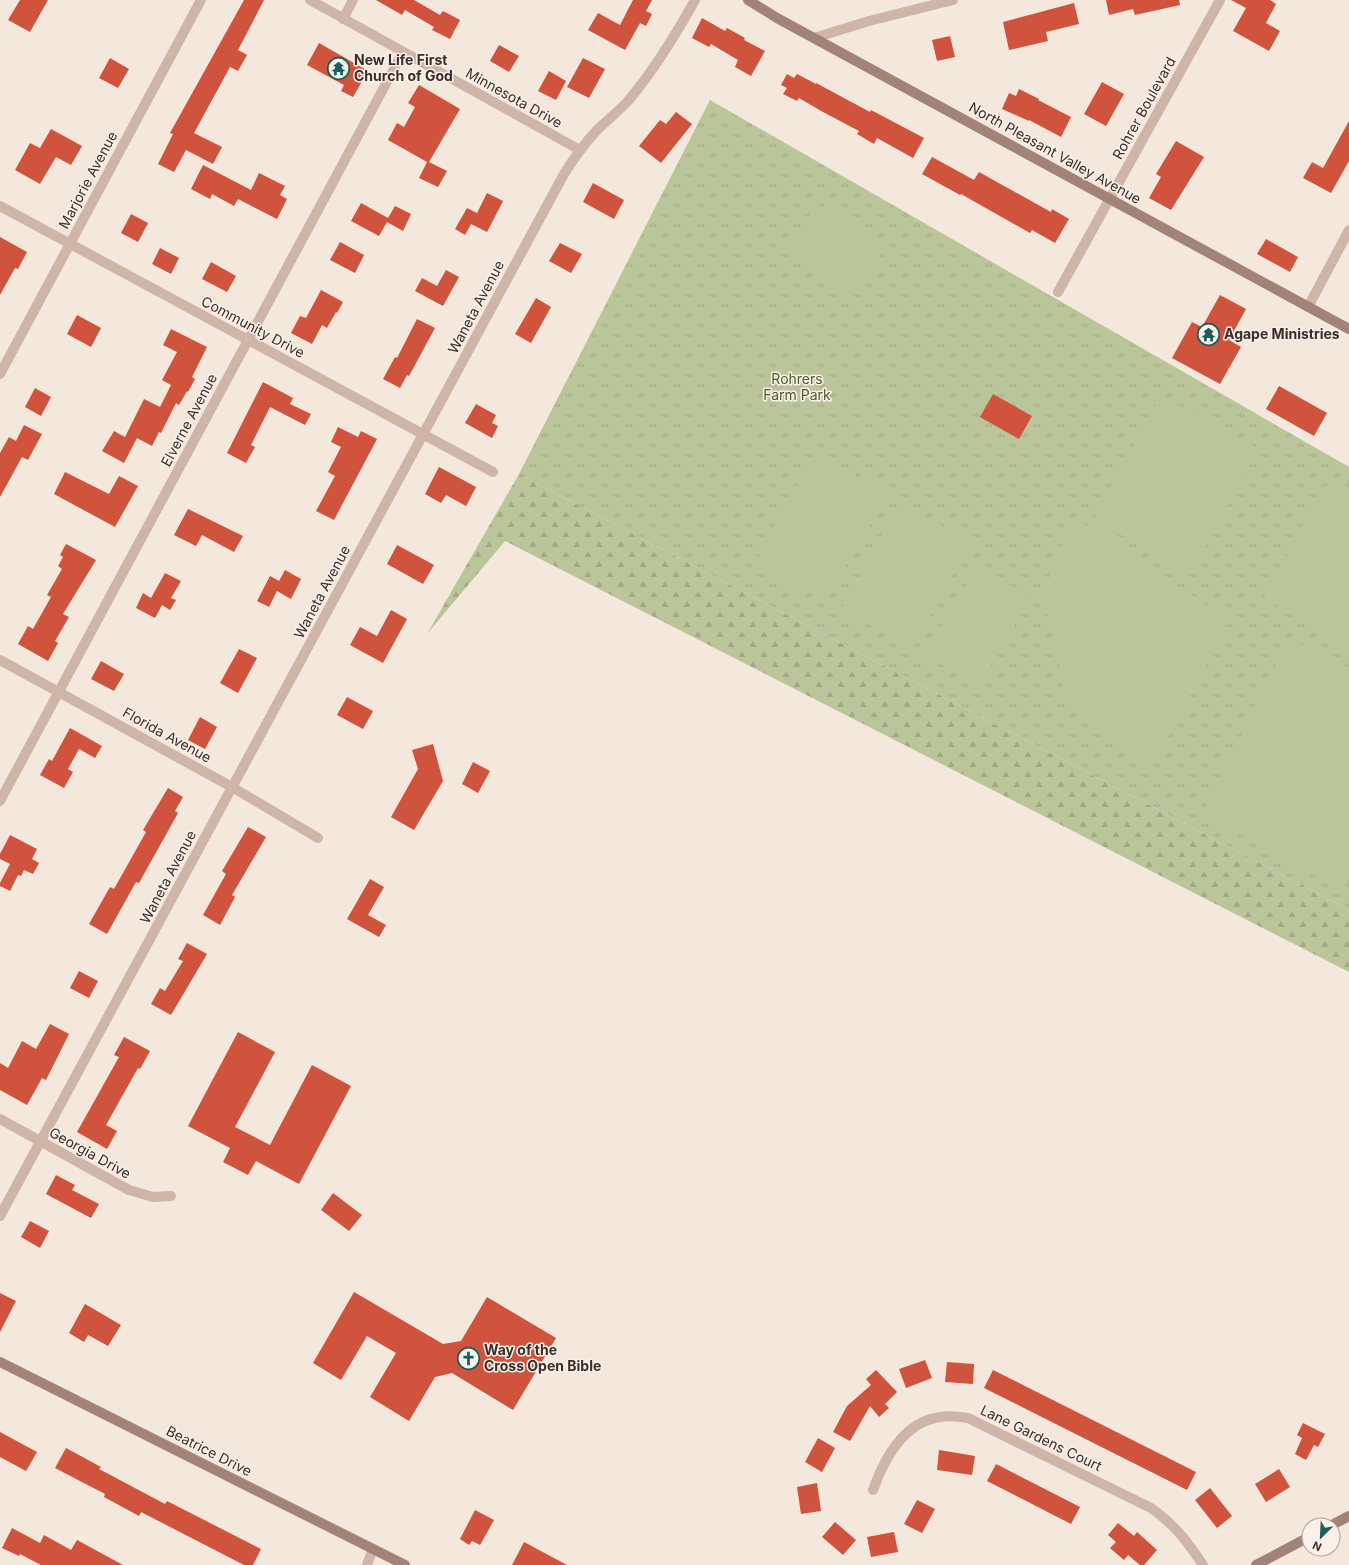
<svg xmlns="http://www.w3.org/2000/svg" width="1349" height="1565" font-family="Inter,sans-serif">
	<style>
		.grass { fill: url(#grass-tufts) }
		.forest { fill: url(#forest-firs) }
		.pitch { fill: #bbc59a }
		.building { fill: #d0533e }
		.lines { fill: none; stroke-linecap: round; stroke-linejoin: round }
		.street { stroke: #ceb5a7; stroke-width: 10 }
		.secondary { stroke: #a28378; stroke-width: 10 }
		.labels { text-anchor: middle; stroke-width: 3; stroke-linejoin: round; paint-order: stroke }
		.poi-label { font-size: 14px; font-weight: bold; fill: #3a2c28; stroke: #fbf1e9; text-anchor: start }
		.street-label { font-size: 14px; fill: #3a2c28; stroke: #fbf1e9 }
		.park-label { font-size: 14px; fill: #4d5a29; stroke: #fbf1e9 }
	</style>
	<defs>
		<pattern id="grass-tufts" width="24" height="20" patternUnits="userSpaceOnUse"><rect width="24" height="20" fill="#bbc59a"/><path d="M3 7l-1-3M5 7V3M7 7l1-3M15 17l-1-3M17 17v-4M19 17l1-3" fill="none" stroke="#a2a985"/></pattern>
		<pattern id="forest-firs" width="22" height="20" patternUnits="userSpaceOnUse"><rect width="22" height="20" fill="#bbc59a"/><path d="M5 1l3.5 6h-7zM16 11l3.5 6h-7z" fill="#a2a985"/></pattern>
	</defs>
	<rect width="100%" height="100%" fill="#f4e7dc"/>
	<path class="grass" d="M710,100L1349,467V910L519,474Z"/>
	<path class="forest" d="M519,474L1349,910V972L505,541L427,634Z"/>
	<g class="pitch">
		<path d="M817,204L887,243L858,295L788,256Z"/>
		<path d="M1160,396L1259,449L1190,572L1093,520Z"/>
		<path d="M814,453L888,494L826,602L754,565Z"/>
		<path d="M1326,485L1349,498V649L1263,598Z"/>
		<path d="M901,503L971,542L912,648L841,609Z"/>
		<path d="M1074,517L1229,620L1152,768L1066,698L1043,595Z"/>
		<path d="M977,567L1031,597L980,685L925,655Z"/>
		<path d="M1289,637L1349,671V877L1327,881L1202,815Z"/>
	</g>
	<g class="building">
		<path d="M20,0H48L30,32L8,20Z"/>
		<path d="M244,0H264L238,50L247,55L238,71L230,67L194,133L222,147L213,164L186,150L174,172L158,164L173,134L170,133Z"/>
		<path d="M376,0H414L440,15L443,11L460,20L450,39L432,30L434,27L405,10L402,15Z"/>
		<path d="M633,0H652L646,11L652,14L646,26L640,23L625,50L588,30L598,13L620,25Z"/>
		<path d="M1106,0H1179L1180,5L1135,15L1133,9L1109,15Z"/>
		<path d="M1231,0H1270L1276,4L1266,23L1280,31L1269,51L1233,31L1246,8Z"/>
		<path d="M1074,3L1079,24L1046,32L1048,41L1009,50L1003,22Z"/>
		<path d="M702,18L725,31L727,28L745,38L744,40L765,51L751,76L735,67L738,60L711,44L709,47L692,38Z"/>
		<path d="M950,36L955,57L937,61L932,40Z"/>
		<path d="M319,43L368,71L353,97L341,91L344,85L307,65Z"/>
		<path d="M499,45L519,56L509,72L490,61Z"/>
		<path d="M110,58L129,69L118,88L99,78Z"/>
		<path d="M583,58L605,69L589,98L567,87Z"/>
		<path d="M549,71L566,81L556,100L538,91Z"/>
		<path d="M787,74L794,78L797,74L816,84V83L870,112L871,110L924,138L913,158L877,138L874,144L857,134L859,131L823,112L799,98L797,101L783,94L787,88L781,85Z"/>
		<path d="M1102,82L1124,94L1106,126L1084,114Z"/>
		<path d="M419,85L460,109L429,162L447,171L438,187L419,178L427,162L388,140L397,123L404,127L415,107L408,103Z"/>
		<path d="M1019,89L1039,99L1038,100L1071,117L1061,137L1029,120V121L1002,109L1009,93L1016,96Z"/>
		<path d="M676,112L692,124L661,163L639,146L660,120L666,124Z"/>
		<path d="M1349,121V161L1331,193L1303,178L1312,162L1323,168Z"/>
		<path d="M51,129L82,146L71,165L56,157L40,184L15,170L30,143L40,148Z"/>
		<path d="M1176,141L1204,157L1171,210L1149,198L1161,177L1156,174Z"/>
		<path d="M932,157L974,180L979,172L1051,212L1052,209L1069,219L1055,243L1032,230L1030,233L961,194L960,195L922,174Z"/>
		<path d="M203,165L251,190L259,173L285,186L280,195L287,199L277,219L238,199L234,206L212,194L210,199L191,189Z"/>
		<path d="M593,183L624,200L614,219L583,202Z"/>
		<path d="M487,193L503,201L487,232L471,224L465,235L455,229L467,208L477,213Z"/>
		<path d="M361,203L388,218L395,206L411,214L403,231L387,222L379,236L351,221Z"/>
		<path d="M131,214L148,223L138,242L121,233Z"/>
		<path d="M0,237L27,252L18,269L15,268L0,295Z"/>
		<path d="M1266,239L1298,257L1290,272L1257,254Z"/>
		<path d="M340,242L364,255L355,273L330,260Z"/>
		<path d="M560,243L582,254L571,273L549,261Z"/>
		<path d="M160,248L179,258L171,274L152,264Z"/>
		<path d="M211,262L236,276L227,292L202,279Z"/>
		<path d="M446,270L459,277L443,306L415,291L422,278L437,286Z"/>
		<path d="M321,290L343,302L337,313L336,312L327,328L322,325L312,344L291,333L300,316L306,318Z"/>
		<path d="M1220,295L1246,309L1229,340L1241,347L1220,384L1172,358L1192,322L1202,327Z"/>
		<path d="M536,298L551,307L531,343L515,334Z"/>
		<path d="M77,315L101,328L91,347L67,334Z"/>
		<path d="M417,319L435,328L409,376L407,375L400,388L383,379L395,357L397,358Z"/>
		<path d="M171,329L207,347L192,377L195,379L188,392L187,391L179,405L176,403L161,433L159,432L152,446L137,438L124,463L102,451L114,431L125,437L144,399L160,407L171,385L162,380L177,352L163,345Z"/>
		<path d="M263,382L293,398L290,404L311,414L305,425L270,407L251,445L255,447L246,463L227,453Z"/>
		<path d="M1279,386L1327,413L1314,436L1266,409Z"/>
		<path d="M35,388L51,397L41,416L25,407Z"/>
		<path d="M993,394L1032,416L1019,439L980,417Z"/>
		<path d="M476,404L496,415L492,423L498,426L492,438L465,423Z"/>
		<path d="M24,425L42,434L28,460L22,457L0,497V453L9,437L16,441Z"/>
		<path d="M338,427L358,437L361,431L377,439L334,520L316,511L335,476L328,472L341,447L331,442Z"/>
		<path d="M439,467L476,487L466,506L446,495L441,503L425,494Z"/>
		<path d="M65,472L109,494L119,476L138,486L115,527L54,494Z"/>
		<path d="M188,509L243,536L234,552L202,535L196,546L174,535Z"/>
		<path d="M66,544L96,560L63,614L69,617L55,641L58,643L48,661L18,644L28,626L33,629L51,597L47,595L62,569L58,566L63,557L60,555Z"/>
		<path d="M397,545L434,565L423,584L387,564Z"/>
		<path d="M285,570L301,579L291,599L277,591L269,607L257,601L270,576L279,581Z"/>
		<path d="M165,573L181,581L171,598L176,600L170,610L162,605L155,618L136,608L143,593L151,598Z"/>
		<path d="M391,610L407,619L383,663L350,645L360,627L377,636Z"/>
		<path d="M239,649L257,658L238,693L220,683Z"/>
		<path d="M101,661L124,674L114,691L91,679Z"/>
		<path d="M347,697L373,711L363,729L337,715Z"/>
		<path d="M200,717L217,727L205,749L188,740Z"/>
		<path d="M70,728L102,746L95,758L79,749L68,769L73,772L64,788L40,775L49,759L52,761Z"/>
		<path d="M433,744L443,781L414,830L391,817L418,769L412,750Z"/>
		<path d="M473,762L490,771L478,793L462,784Z"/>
		<path d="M168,788L183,797L175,811L178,813L139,883L136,882L107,934L89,924L110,887L114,889L146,832L143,830Z"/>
		<path d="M248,827L266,837L232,895L235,897L220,925L203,915L226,874L222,871Z"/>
		<path d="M10,835L37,849L32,859L39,863L33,874L24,870L21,876L18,875L10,891L0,886V883L10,864L0,859V854Z"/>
		<path d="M370,879L384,887L368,915L386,925L379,937L347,919Z"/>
		<path d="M187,943L207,954L171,1015L151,1004L160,988L165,991L183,961L178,959Z"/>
		<path d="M79,971L98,981L89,998L70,988Z"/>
		<path d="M50,1024L69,1034L46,1080L42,1078L27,1105L0,1090V1063L8,1068L22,1041L36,1049Z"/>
		<path d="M238,1032L275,1052L235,1127L270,1145L312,1065L351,1086L299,1184L256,1161L248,1175L223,1162L230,1148L188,1126Z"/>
		<path d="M124,1037L150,1051L140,1069L138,1068L106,1125L117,1131L107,1149L77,1132L119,1057L114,1055Z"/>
		<path d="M56,1175L75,1185L72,1190L99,1204L91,1218L46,1194Z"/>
		<path d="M333,1193L362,1215L349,1231L321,1210Z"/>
		<path d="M30,1221L49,1231L40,1248L21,1237Z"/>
		<path d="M354,1292L443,1344L461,1341L487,1297L556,1338L513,1410L452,1373L435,1377L409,1421L370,1397L396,1353L367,1336L341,1380L313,1363Z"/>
		<path d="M0,1293L16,1301L0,1332Z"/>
		<path d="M85,1304L121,1325L108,1346L88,1335L84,1342L69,1333Z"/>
		<path d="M925,1360L932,1378L906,1388L899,1369Z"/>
		<path d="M947,1362L974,1364L973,1384L945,1382Z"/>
		<path d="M876,1370L897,1392L885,1404L889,1408L879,1417L870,1406L850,1441L833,1432L847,1406L871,1385L866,1379Z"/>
		<path d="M993,1370L1196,1472L1187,1490L984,1388Z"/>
		<path d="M1303,1423L1325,1434L1318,1447L1314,1445L1306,1460L1295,1454L1302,1438L1297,1435Z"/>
		<path d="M0,1432L37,1452L26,1471L0,1457Z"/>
		<path d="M818,1438L835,1448L822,1472L805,1462Z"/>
		<path d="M66,1448L101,1467L99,1469L165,1504L167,1501L261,1549L253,1565H244L141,1512L139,1516L104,1497L105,1494L55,1468Z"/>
		<path d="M939,1450L975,1456L972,1475L937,1470Z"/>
		<path d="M996,1464L1080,1507L1071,1524L987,1481Z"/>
		<path d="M1279,1469L1290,1487L1266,1502L1255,1484Z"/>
		<path d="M817,1483L821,1511L801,1514L797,1487Z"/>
		<path d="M1210,1488L1232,1516L1217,1528L1195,1500Z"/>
		<path d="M917,1500L935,1509L922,1533L904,1524Z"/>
		<path d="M475,1510L494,1520L480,1545L472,1541L469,1545L460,1539Z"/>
		<path d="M835,1522L856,1540L843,1555L822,1537Z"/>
		<path d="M1118,1523L1134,1536L1137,1532L1157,1550L1144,1565H1140L1128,1555L1124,1560L1110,1548L1116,1542L1108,1535Z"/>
		<path d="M12,1528L40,1543L44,1535L71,1550L77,1540L123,1565H41L20,1554L19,1556L2,1548Z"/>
		<path d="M894,1532L898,1552L871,1557L867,1537Z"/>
		<path d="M524,1542L567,1565H512Z"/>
	</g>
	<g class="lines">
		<g class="street">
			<path d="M310,0L580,150"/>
			<path d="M343,19L353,0"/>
			<path d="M814,38L869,21L953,0"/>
			<path d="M0,206L493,472"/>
			<path d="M1058,292L1220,0"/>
			<path d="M1308,307L1349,230"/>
			<path d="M0,374L201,0"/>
			<path d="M0,660L232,787L318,838"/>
			<path d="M0,801L403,52"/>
			<path d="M0,1119L129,1190L153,1197L171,1196"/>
			<path d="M0,1216L564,174C574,158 584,144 597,130C607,120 618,112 628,101C654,70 675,36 695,0"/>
			<path d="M873,1490C883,1462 902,1425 935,1418C946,1415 957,1416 968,1418L1151,1508C1175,1525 1187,1541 1203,1565"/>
			<path d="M367,1565L373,1549"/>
		</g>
		<g class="secondary">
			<path d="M748,0L777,18L1349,329"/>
			<path d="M0,1362L405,1565"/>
			<path d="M1332,1525L1349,1516"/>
			<path d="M1256,1565L1309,1537"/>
		</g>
	</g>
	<defs>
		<symbol id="temple-ring" viewBox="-11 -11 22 22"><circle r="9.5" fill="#fbf1e9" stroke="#195f5d" stroke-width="1.5"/><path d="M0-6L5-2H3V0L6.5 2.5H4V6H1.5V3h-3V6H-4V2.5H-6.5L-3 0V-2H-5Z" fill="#195f5d"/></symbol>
		<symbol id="church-ring" viewBox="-11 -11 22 22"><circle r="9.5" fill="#fbf1e9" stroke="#195f5d" stroke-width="1.5"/><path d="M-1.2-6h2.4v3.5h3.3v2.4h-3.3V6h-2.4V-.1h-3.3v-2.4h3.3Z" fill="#195f5d"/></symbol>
	</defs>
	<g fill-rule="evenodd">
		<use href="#temple-ring" x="326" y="56" width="25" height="25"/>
		<use href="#temple-ring" x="1196" y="322" width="25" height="25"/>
		<use href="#church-ring" x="456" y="1346" width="25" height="25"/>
	</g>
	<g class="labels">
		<g class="poi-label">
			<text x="354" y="65">New Life First<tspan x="354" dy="16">Church of God</tspan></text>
			<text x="1224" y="339">Agape Ministries</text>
			<text x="484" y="1355">Way of the<tspan x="484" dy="16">Cross Open Bible</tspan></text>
		</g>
		<g class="street-label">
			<text transform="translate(514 98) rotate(29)" y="5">Minnesota Drive</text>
			<text transform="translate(1144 108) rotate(-61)" y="5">Rohrer Boulevard</text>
			<text transform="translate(1055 153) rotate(29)" y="5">North Pleasant Valley Avenue</text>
			<text transform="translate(88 180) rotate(-62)" y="5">Marjorie Avenue</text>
			<text transform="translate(476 307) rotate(-62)" y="5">Waneta Avenue</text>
			<text transform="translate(253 327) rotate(28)" y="5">Community Drive</text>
			<text transform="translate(189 420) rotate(-62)" y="5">Elverne Avenue</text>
			<text transform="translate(322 592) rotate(-62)" y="5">Waneta Avenue</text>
			<text transform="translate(167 735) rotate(29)" y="5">Florida Avenue</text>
			<text transform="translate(168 877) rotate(-62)" y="5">Waneta Avenue</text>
			<text transform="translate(90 1153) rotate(29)" y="5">Georgia Drive</text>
			<text transform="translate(1041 1438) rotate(26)" y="5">Lane Gardens Court</text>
			<text transform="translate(209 1451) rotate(27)" y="5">Beatrice Drive</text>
		</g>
		<g class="park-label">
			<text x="797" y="384">Rohrers<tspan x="797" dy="16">Farm Park</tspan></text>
		</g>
	</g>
	<g transform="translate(1321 1537) rotate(204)"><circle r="19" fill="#fbf1e9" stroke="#aea29c"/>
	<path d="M0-3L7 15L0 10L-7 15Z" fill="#195f5d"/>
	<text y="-6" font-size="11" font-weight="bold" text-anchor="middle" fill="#3a2c28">N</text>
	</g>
</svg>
